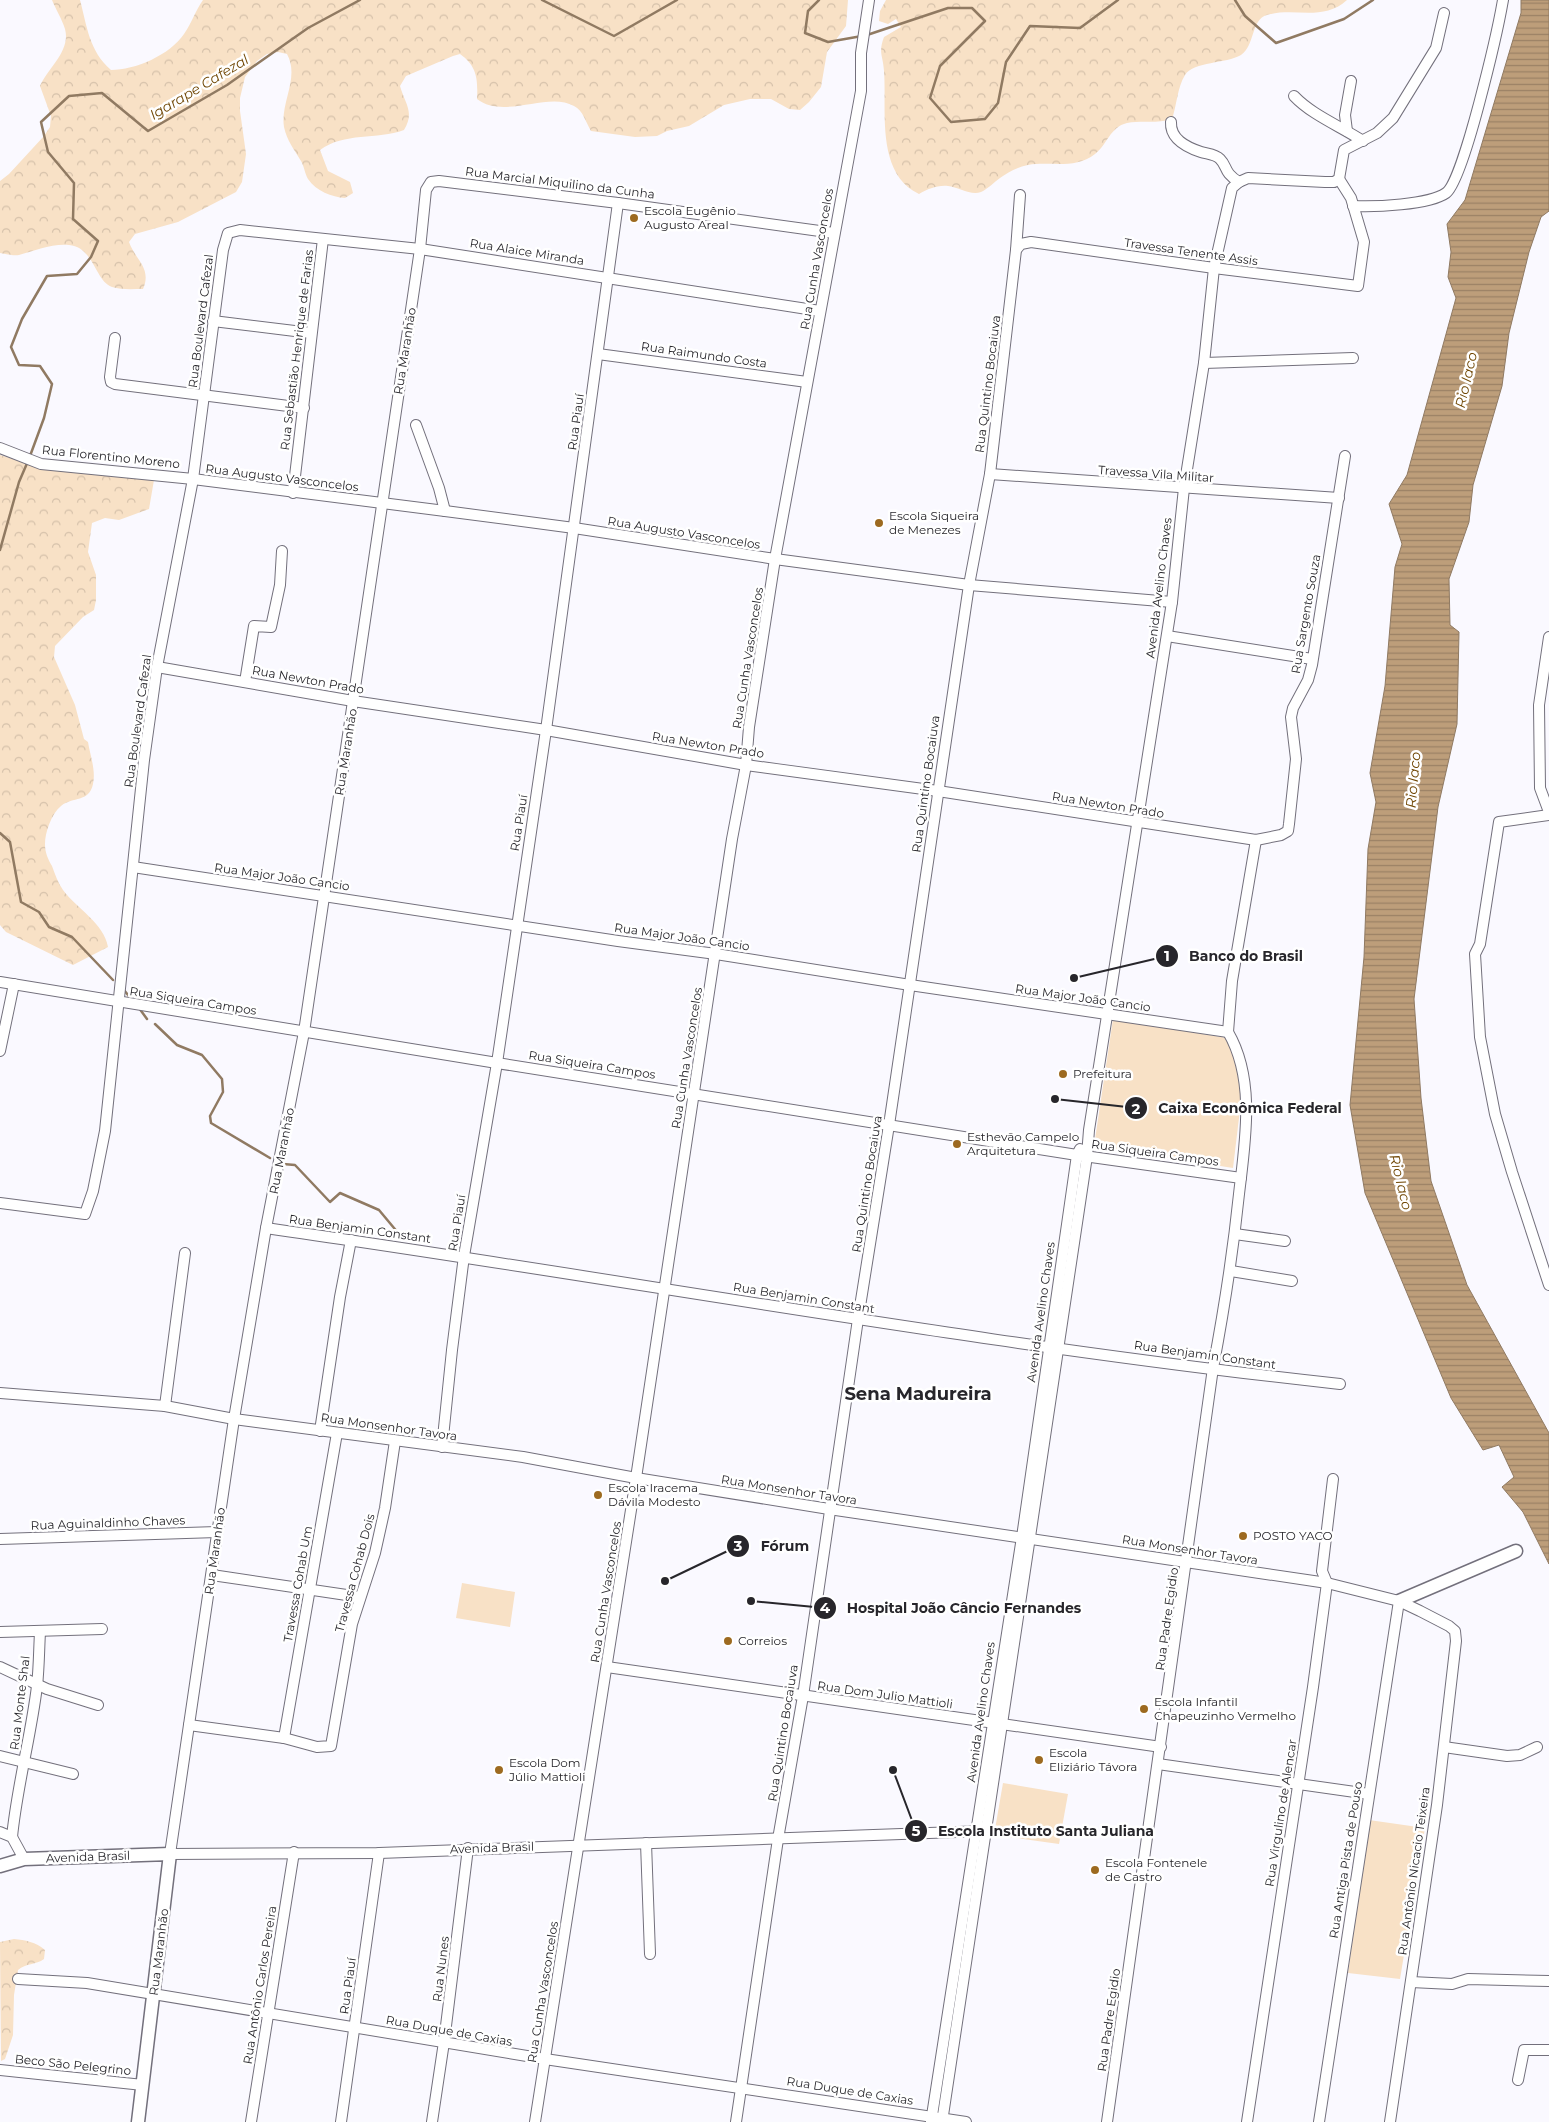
<svg xmlns="http://www.w3.org/2000/svg" width="1549" height="2122" font-family="Montserrat,sans-serif">
	<style>
		.forest { fill: url(#forest-crowns) }
		.park { fill: #f8e1c6 }
		.water { fill: url(#water-rules); stroke: #907a62 }
		.lines { fill: none; stroke-linecap: round; stroke-linejoin: round }
		.stream { stroke: #907a62; stroke-width: 2.5 }
		.minor-casing { stroke: #73707c; stroke-width: 12 }
		.tertiary-casing { stroke: #73707c; stroke-width: 15 }
		.minor { stroke: #fff; stroke-width: 10 }
		.tertiary { stroke: #fff; stroke-width: 12 }
		.poi-dot { fill: #9d6a20; stroke: #fff; stroke-width: 2 }
		.labels { text-anchor: middle; stroke-width: 5; stroke-linejoin: round; paint-order: stroke }
		.street-label { font-size: 12px; fill: #27262b; stroke: #fff }
		.poi-label { font-size: 12px; fill: #27262b; stroke: #fff; text-anchor: start }
		.water-label { font-size: 14px; font-style: italic; fill: #704704; stroke: #fff }
		.district-label { font-size: 18px; font-weight: bold; fill: #27262b; stroke: #fff }
		.leader { fill: none; stroke: #27262b; stroke-width: 2 }
		.callout-dot { fill: #27262b; stroke: #fff; stroke-width: 2 }
		.mark-label { font-size: 15px; text-anchor: middle; font-weight: bold; fill: #fff }
		.callout-label { font-size: 14px; text-anchor: middle; font-weight: bold; fill: #27262b; stroke: #fff; stroke-width: 5; stroke-linejoin: round; paint-order: stroke }
	</style>
	<defs>
		<pattern id="forest-crowns" width="20" height="18" patternUnits="userSpaceOnUse" patternTransform="scale(1.25)"><rect width="20" height="18" fill="#f8e1c6"/><path d="M2 6a3 3 0 1 1 6 0M12 15a3 3 0 1 1 6 0" fill="none" stroke="#d5c1aa"/></pattern>
		<pattern id="water-rules" width="6" height="5" patternUnits="userSpaceOnUse" patternTransform="scale(1.25)"><rect width="6" height="5" fill="#bd9e7a"/><path d="M0 2.5h6" fill="none" stroke="#9a8164"/></pattern>
	</defs>
	<rect width="100%" height="100%" fill="#faf9ff"/>
	<g class="forest">
		<path d="M52,0H80C87,26 89,51 111,70C135,70 170,55 184,34C192,23 195,11 203,0H848L846,26L827,52L821,87L809,102L800,110L789,109L771,99H750L724,105L689,126L667,131L657,136L635,137L591,131C586,123 583,110 574,106C548,91 504,120 477,99C478,79 477,66 460,54L453,56L406,76L400,86C405,104 415,112 404,130C377,140 344,132 320,150L328,171L350,182L353,193L345,198C332,197 316,191 308,179C305,174 304,166 301,161C294,149 287,141 284,127C280,102 300,78 287,54L278,52L267,54L257,61L245,77L240,98V111L246,154L242,182L236,192L178,222L135,234L129,242C136,261 152,268 143,289C133,289 121,290 112,287C95,281 94,247 69,245C54,243 33,251 19,255C14,256 6,254 0,253V181L9,174L44,136L50,127L51,116L40,86C48,68 71,51 65,29C62,19 56,10 52,0Z"/>
		<path d="M886,0H1347C1323,22 1295,7 1267,15C1251,19 1255,46 1241,55C1226,64 1194,61 1185,75C1177,88 1177,105 1172,119C1157,124 1143,120 1127,123C1110,127 1107,145 1095,154C1075,170 1050,161 1028,165C1018,167 1008,172 1000,178C994,182 988,189 981,192C971,196 958,187 948,186C937,185 928,189 919,194C875,173 887,109 884,71C883,55 878,53 884,37L901,27L896,19L888,24L879,21L880,11Z"/>
		<path d="M0,455L32,465L154,480L149,509L119,520L105,518L92,523L88,552L96,575V600L94,610L83,617L55,646L54,657L75,705L84,739L88,742C90,755 96,770 93,784C89,803 73,796 61,806C51,814 45,833 45,844C45,853 48,859 52,866C55,874 58,883 63,890C77,909 104,923 108,947L73,965L6,932L0,925Z"/>
		<path d="M14,1939C25,1940 36,1942 45,1950L44,1959C36,1965 26,1963 18,1970L14,1995L13,2035L5,2059L1,2061L0,1942Z"/>
	</g>
	<g class="park">
		<path d="M1113,1019L1227,1038L1240,1070L1241,1101L1233,1168L1094,1146Z"/>
		<path d="M462,1583L515,1592L510,1627L456,1618Z"/>
		<path d="M1003,1783L1068,1794L1059,1844L994,1835Z"/>
		<path d="M1369,1820L1425,1828L1400,1979L1348,1973Z"/>
	</g>
	<path class="water" d="M1521,0H1549V211L1541,217L1529,252L1509,333L1502,386L1473,485L1469,522L1449,579L1450,625L1459,632L1457,724L1438,807L1414,999L1421,1098L1431,1181L1467,1285L1549,1433V1564L1523,1512L1502,1487L1514,1477L1499,1445L1483,1450L1451,1398L1365,1193L1350,1105L1364,957L1368,849L1376,802L1370,773L1385,686L1395,567L1402,544L1389,504L1407,475L1456,298L1448,277L1451,252L1447,224L1465,200L1521,13Z"/>
	<g class="lines">
		<g class="stream">
			<path d="M542,0L614,36L677,0"/>
			<path d="M819,0L808,11L805,33L828,42L862,36"/>
			<path d="M1235,0L1245,16L1276,43L1344,19L1373,0"/>
			<path d="M867,35L948,8H972L985,21L940,66L930,98L951,122L985,119L998,103L1006,62L1030,26L1080,28L1118,0"/>
			<path d="M30,456L44,418L52,384L40,366L19,365L11,347L22,319L47,276L77,274L91,257L98,241L73,219L74,183L48,152L41,122L69,96L102,93L148,131L227,85L308,28L360,0"/>
			<path d="M0,550L19,482L28,461"/>
			<path d="M0,833L10,842L21,902L39,912L49,927L72,937L113,980"/>
			<path d="M124,990L132,1000"/>
			<path d="M139,1008L147,1019"/>
			<path d="M155,1024L177,1045L202,1055L222,1079L223,1092L210,1116L211,1123L270,1158"/>
			<path d="M283,1164L295,1165L330,1202L340,1193L379,1210L399,1234L421,1241"/>
		</g>
		<defs>
			<g id="minor">
				<path d="M1294,96C1312,115 1340,126 1363,141"/>
				<path d="M1171,122C1170,139 1186,147 1201,152C1207,154 1215,154 1220,159C1228,167 1223,172 1239,182"/>
				<path d="M1347,131L1345,115L1351,81"/>
				<path d="M1353,206C1374,207 1429,205 1446,193C1464,180 1498,29 1503,0"/>
				<path d="M834,233L618,203L439,181L431,182L426,190L420,249L304,1032L266,1228L234,1419L170,1854L379,1853L985,1831"/>
				<path d="M1016,250L1020,195"/>
				<path d="M213,321L311,333"/>
				<path d="M115,338L110,377L111,382L115,384L304,408"/>
				<path d="M598,354L807,382"/>
				<path d="M1204,363L1353,358"/>
				<path d="M416,425L439,488L445,511"/>
				<path d="M0,448L41,464L193,479L445,511L574,528L775,559L969,585L1172,602"/>
				<path d="M990,474L1339,498"/>
				<path d="M293,493L323,239"/>
				<path d="M1167,636L1312,659"/>
				<path d="M1549,637L1539,705L1540,788L1549,812"/>
				<path d="M157,667L353,701L546,730L746,765L938,791L1256,840L1281,835L1288,831L1289,824L1296,759L1291,717L1293,708L1308,680L1312,665L1345,456"/>
				<path d="M245,682L254,626L271,627L280,585L282,551"/>
				<path d="M1549,815L1499,822L1480,944L1475,954L1480,1037L1495,1114L1512,1172L1549,1285"/>
				<path d="M133,867L618,941L716,954L910,985L1228,1032"/>
				<path d="M0,982L497,1063L1077,1155L1241,1178"/>
				<path d="M1228,1032L1232,981L1256,840"/>
				<path d="M0,1051L14,984"/>
				<path d="M0,1203L85,1214L93,1191L105,1131L144,760L157,667L193,479L223,250L228,233L240,230L420,249L820,311"/>
				<path d="M266,1228C624,1279 980,1345 1340,1384"/>
				<path d="M1235,1234L1285,1241"/>
				<path d="M1231,1271L1292,1281"/>
				<path d="M0,1393L165,1406L234,1419L523,1457L636,1478L829,1509L1327,1583L1399,1601L1420,1611L1449,1626L1455,1631L1456,1641L1437,1805L1390,2122"/>
				<path d="M165,1406L185,1253"/>
				<path d="M320,1431L340,1297L351,1240"/>
				<path d="M442,1447L452,1350L464,1256L497,1063L546,730L618,203"/>
				<path d="M0,1539L217,1532"/>
				<path d="M212,1575L360,1597"/>
				<path d="M0,1632L102,1629"/>
				<path d="M0,1667L47,1689L98,1705"/>
				<path d="M607,1667C791,1695 976,1719 1161,1747"/>
				<path d="M189,1725L284,1738L317,1747L331,1746L352,1624L375,1553L385,1508L395,1441"/>
				<path d="M284,1738L337,1433"/>
				<path d="M1444,1747L1507,1756L1520,1755L1537,1747"/>
				<path d="M0,1756L73,1774"/>
				<path d="M1158,1764L1369,1794"/>
				<path d="M0,1832L12,1837L24,1859"/>
				<path d="M12,1837C17,1786 31,1736 37,1686C39,1668 39,1650 40,1632"/>
				<path d="M646,1843L650,1954"/>
				<path d="M18,1979L87,1983L545,2059L966,2122"/>
				<path d="M1411,1982L1452,1984L1468,1979L1549,1981"/>
				<path d="M0,2070L143,2085"/>
				<path d="M1518,2080L1524,2050H1549"/>
				<path d="M251,2122L294,1852"/>
				<path d="M341,2122L379,1853"/>
				<path d="M432,2122L444,2042L468,1848"/>
				<path d="M535,2122L636,1478L732,839L746,765L749,727L775,559L861,91V53L869,0"/>
				<path d="M736,2122L778,1839L803,1696L858,1319L889,1125L969,585L990,474L1016,250L1021,244L1031,242L1214,268L1358,286L1364,242L1351,198L1339,179"/>
				<path d="M931,2122L1022,1537L1077,1155L1080,1149"/>
				<path d="M942,2122C990,1800 1040,1478 1087,1156L1089,1130L1172,602L1184,488L1204,363L1214,268L1232,188L1239,182L1248,178L1325,182H1334L1339,179L1344,150L1377,133L1393,118L1436,48L1444,13"/>
				<path d="M1107,2122L1213,1368C1224,1310 1233,1252 1239,1194C1245,1142 1256,1080 1228,1032"/>
				<path d="M1247,2122L1313,1687L1327,1583L1322,1571L1333,1479"/>
				<path d="M1319,2122L1399,1601"/>
			</g>
			<g id="tertiary">
				<path d="M1399,1601L1516,1551"/>
				<path d="M0,1866L24,1859L170,1854L138,2122"/>
			</g>
		</defs>
		<use href="#minor" class="minor-casing"/>
		<use href="#tertiary" class="tertiary-casing"/>
		<use href="#minor" class="minor"/>
		<use href="#tertiary" class="tertiary"/>
	</g>
	<g class="poi-dot">
		<circle cx="634" cy="218" r="5"/>
		<circle cx="879" cy="523" r="5"/>
		<circle cx="1063" cy="1074" r="5"/>
		<circle cx="957" cy="1144" r="5"/>
		<circle cx="598" cy="1495" r="5"/>
		<circle cx="1243" cy="1536" r="5"/>
		<circle cx="728" cy="1641" r="5"/>
		<circle cx="1144" cy="1709" r="5"/>
		<circle cx="1039" cy="1760" r="5"/>
		<circle cx="499" cy="1770" r="5"/>
		<circle cx="1095" cy="1870" r="5"/>
	</g>
	<g class="labels">
		<g class="street-label">
			<text transform="translate(560 183) rotate(7)" y="4">Rua Marcial Miquilino da Cunha</text>
			<text transform="translate(527 252) rotate(9)" y="4">Rua Alaice Miranda</text>
			<text transform="translate(1191 252) rotate(8)" y="4">Travessa Tenente Assis</text>
			<text transform="translate(817 259) rotate(-80)" y="4">Rua Cunha Vasconcelos</text>
			<text transform="translate(201 321) rotate(-83)" y="4">Rua Boulevard Cafezal</text>
			<text transform="translate(297 350) rotate(-83)" y="4">Rua Sebastião Henrique de Farias</text>
			<text transform="translate(405 351) rotate(-81)" y="4">Rua Maranhão</text>
			<text transform="translate(704 355) rotate(8)" y="4">Rua Raimundo Costa</text>
			<text transform="translate(988 384) rotate(-83)" y="4">Rua Quintino Bocaiuva</text>
			<text transform="translate(576 422) rotate(-82)" y="4">Rua Piauí</text>
			<text transform="translate(111 457) rotate(6)" y="4">Rua Florentino Moreno</text>
			<text transform="translate(1156 474) rotate(4)" y="4">Travessa Vila Militar</text>
			<text transform="translate(282 478) rotate(7)" y="4">Rua Augusto Vasconcelos</text>
			<text transform="translate(684 533) rotate(9)" y="4">Rua Augusto Vasconcelos</text>
			<text transform="translate(1159 588) rotate(-83)" y="4">Avenida Avelino Chaves</text>
			<text transform="translate(1306 614) rotate(-80)" y="4">Rua Sargento Souza</text>
			<text transform="translate(748 658) rotate(-81)" y="4">Rua Cunha Vasconcelos</text>
			<text transform="translate(308 680) rotate(10)" y="4">Rua Newton Prado</text>
			<text transform="translate(138 721) rotate(-82)" y="4">Rua Boulevard Cafezal</text>
			<text transform="translate(708 745) rotate(9)" y="4">Rua Newton Prado</text>
			<text transform="translate(346 752) rotate(-81)" y="4">Rua Maranhão</text>
			<text transform="translate(926 784) rotate(-82)" y="4">Rua Quintino Bocaiuva</text>
			<text transform="translate(1108 805) rotate(9)" y="4">Rua Newton Prado</text>
			<text transform="translate(519 823) rotate(-81)" y="4">Rua Piauí</text>
			<text transform="translate(282 877) rotate(8)" y="4">Rua Major João Cancio</text>
			<text transform="translate(682 937) rotate(8)" y="4">Rua Major João Cancio</text>
			<text transform="translate(1083 998) rotate(8)" y="4">Rua Major João Cancio</text>
			<text transform="translate(193 1001) rotate(9)" y="4">Rua Siqueira Campos</text>
			<text transform="translate(687 1058) rotate(-81)" y="4">Rua Cunha Vasconcelos</text>
			<text transform="translate(592 1065) rotate(9)" y="4">Rua Siqueira Campos</text>
			<text transform="translate(282 1151) rotate(-79)" y="4">Rua Maranhão</text>
			<text transform="translate(1155 1153) rotate(8)" y="4">Rua Siqueira Campos</text>
			<text transform="translate(867 1184) rotate(-81)" y="4">Rua Quintino Bocaiuva</text>
			<text transform="translate(457 1223) rotate(-81)" y="4">Rua Piauí</text>
			<text transform="translate(360 1229) rotate(8)" y="4">Rua Benjamin Constant</text>
			<text transform="translate(804 1298) rotate(9)" y="4">Rua Benjamin Constant</text>
			<text transform="translate(1041 1312) rotate(-82)" y="4">Avenida Avelino Chaves</text>
			<text transform="translate(1205 1355) rotate(8)" y="4">Rua Benjamin Constant</text>
			<text transform="translate(389 1427) rotate(8)" y="4">Rua Monsenhor Tavora</text>
			<text transform="translate(789 1490) rotate(9)" y="4">Rua Monsenhor Tavora</text>
			<text transform="translate(108 1523) rotate(-2)" y="4">Rua Aguinaldinho Chaves</text>
			<text transform="translate(1190 1550) rotate(9)" y="4">Rua Monsenhor Tavora</text>
			<text transform="translate(215 1551) rotate(-82)" y="4">Rua Maranhão</text>
			<text transform="translate(355 1573) rotate(-75)" y="4">Travessa Cohab Dois</text>
			<text transform="translate(298 1584) rotate(-80)" y="4">Travessa Cohab Um</text>
			<text transform="translate(606 1592) rotate(-81)" y="4">Rua Cunha Vasconcelos</text>
			<text transform="translate(1167 1619) rotate(-82)" y="4">Rua Padre Egidio</text>
			<text transform="translate(885 1695) rotate(8)" y="4">Rua Dom Julio Mattioli</text>
			<text transform="translate(20 1703) rotate(-83)" y="4">Rua Monte Shal</text>
			<text transform="translate(981 1712) rotate(-82)" y="4">Avenida Avelino Chaves</text>
			<text transform="translate(783 1733) rotate(-81)" y="4">Rua Quintino Bocaiuva</text>
			<text transform="translate(1281 1813) rotate(-81)" y="4">Rua Virgulino de Alencar</text>
			<text transform="translate(492 1848) rotate(-2)" y="4">Avenida Brasil</text>
			<text transform="translate(88 1857) rotate(-2)" y="4">Avenida Brasil</text>
			<text transform="translate(1346 1860) rotate(-81)" y="4">Rua Antiga Pista de Pouso</text>
			<text transform="translate(1414 1871) rotate(-82)" y="4">Rua Antônio Nicacio Teixeira</text>
			<text transform="translate(159 1952) rotate(-83)" y="4">Rua Maranhão</text>
			<text transform="translate(441 1969) rotate(-83)" y="4">Rua Nunes</text>
			<text transform="translate(260 1985) rotate(-81)" y="4">Rua Antônio Carlos Pereira</text>
			<text transform="translate(348 1986) rotate(-82)" y="4">Rua Piauí</text>
			<text transform="translate(543 1992) rotate(-81)" y="4">Rua Cunha Vasconcelos</text>
			<text transform="translate(1109 2020) rotate(-82)" y="4">Rua Padre Egidio</text>
			<text transform="translate(449 2031) rotate(10)" y="4">Rua Duque de Caxias</text>
			<text transform="translate(73 2065) rotate(6)" y="4">Beco São Pelegrino</text>
			<text transform="translate(850 2091) rotate(9)" y="4">Rua Duque de Caxias</text>
		</g>
		<g class="poi-label">
			<text x="644" y="215">Escola Eugênio<tspan x="644" dy="14">Augusto Areal</tspan></text>
			<text x="889" y="520">Escola Siqueira<tspan x="889" dy="14">de Menezes</tspan></text>
			<text x="1073" y="1078">Prefeitura</text>
			<text x="967" y="1141">Esthevão Campelo<tspan x="967" dy="14">Arquitetura</tspan></text>
			<text x="608" y="1492">Escola Iracema<tspan x="608" dy="14">Dávila Modesto</tspan></text>
			<text x="1253" y="1540">POSTO YACO</text>
			<text x="738" y="1645">Correios</text>
			<text x="1154" y="1706">Escola Infantil<tspan x="1154" dy="14">Chapeuzinho Vermelho</tspan></text>
			<text x="1049" y="1757">Escola<tspan x="1049" dy="14">Eliziário Távora</tspan></text>
			<text x="509" y="1767">Escola Dom<tspan x="509" dy="14">Júlio Mattioli</tspan></text>
			<text x="1105" y="1867">Escola Fontenele<tspan x="1105" dy="14">de Castro</tspan></text>
		</g>
		<g class="water-label">
			<text transform="translate(199 87) rotate(-31)" y="5">Igarape Cafezal</text>
			<text transform="translate(1466 380) rotate(-77)" y="5">Rio Iaco</text>
			<text transform="translate(1413 780) rotate(-85)" y="5">Rio Iaco</text>
			<text transform="translate(1401 1182) rotate(76)" y="5">Rio Iaco</text>
		</g>
		<g class="district-label">
			<text x="918" y="1400">Sena Madureira</text>
		</g>
	</g>
	<path class="leader" d="M1074 978L1167 956M1055 1099L1136 1108M665 1581L738 1546M751 1601L825 1608M893 1770L916 1831"/>
	<g class="callout-dot">
		<circle cx="1074" cy="978" r="5"/>
		<circle cx="1055" cy="1099" r="5"/>
		<circle cx="665" cy="1581" r="5"/>
		<circle cx="751" cy="1601" r="5"/>
		<circle cx="893" cy="1770" r="5"/>
		<circle cx="1167" cy="956" r="12"/>
		<circle cx="1136" cy="1108" r="12"/>
		<circle cx="738" cy="1546" r="12"/>
		<circle cx="825" cy="1608" r="12"/>
		<circle cx="916" cy="1831" r="12"/>
	</g>
	<g class="mark-label">
		<text x="1167" y="961">1</text>
		<text x="1136" y="1114">2</text>
		<text x="738" y="1551">3</text>
		<text x="825" y="1613">4</text>
		<text x="916" y="1836">5</text>
	</g>
	<g class="callout-label">
		<text x="1246" y="961">Banco do Brasil</text>
		<text x="1250" y="1113">Caixa Econômica Federal</text>
		<text x="785" y="1551">Fórum</text>
		<text x="964" y="1613">Hospital João Câncio Fernandes</text>
		<text x="1046" y="1836">Escola Instituto Santa Juliana</text>
	</g>
</svg>
